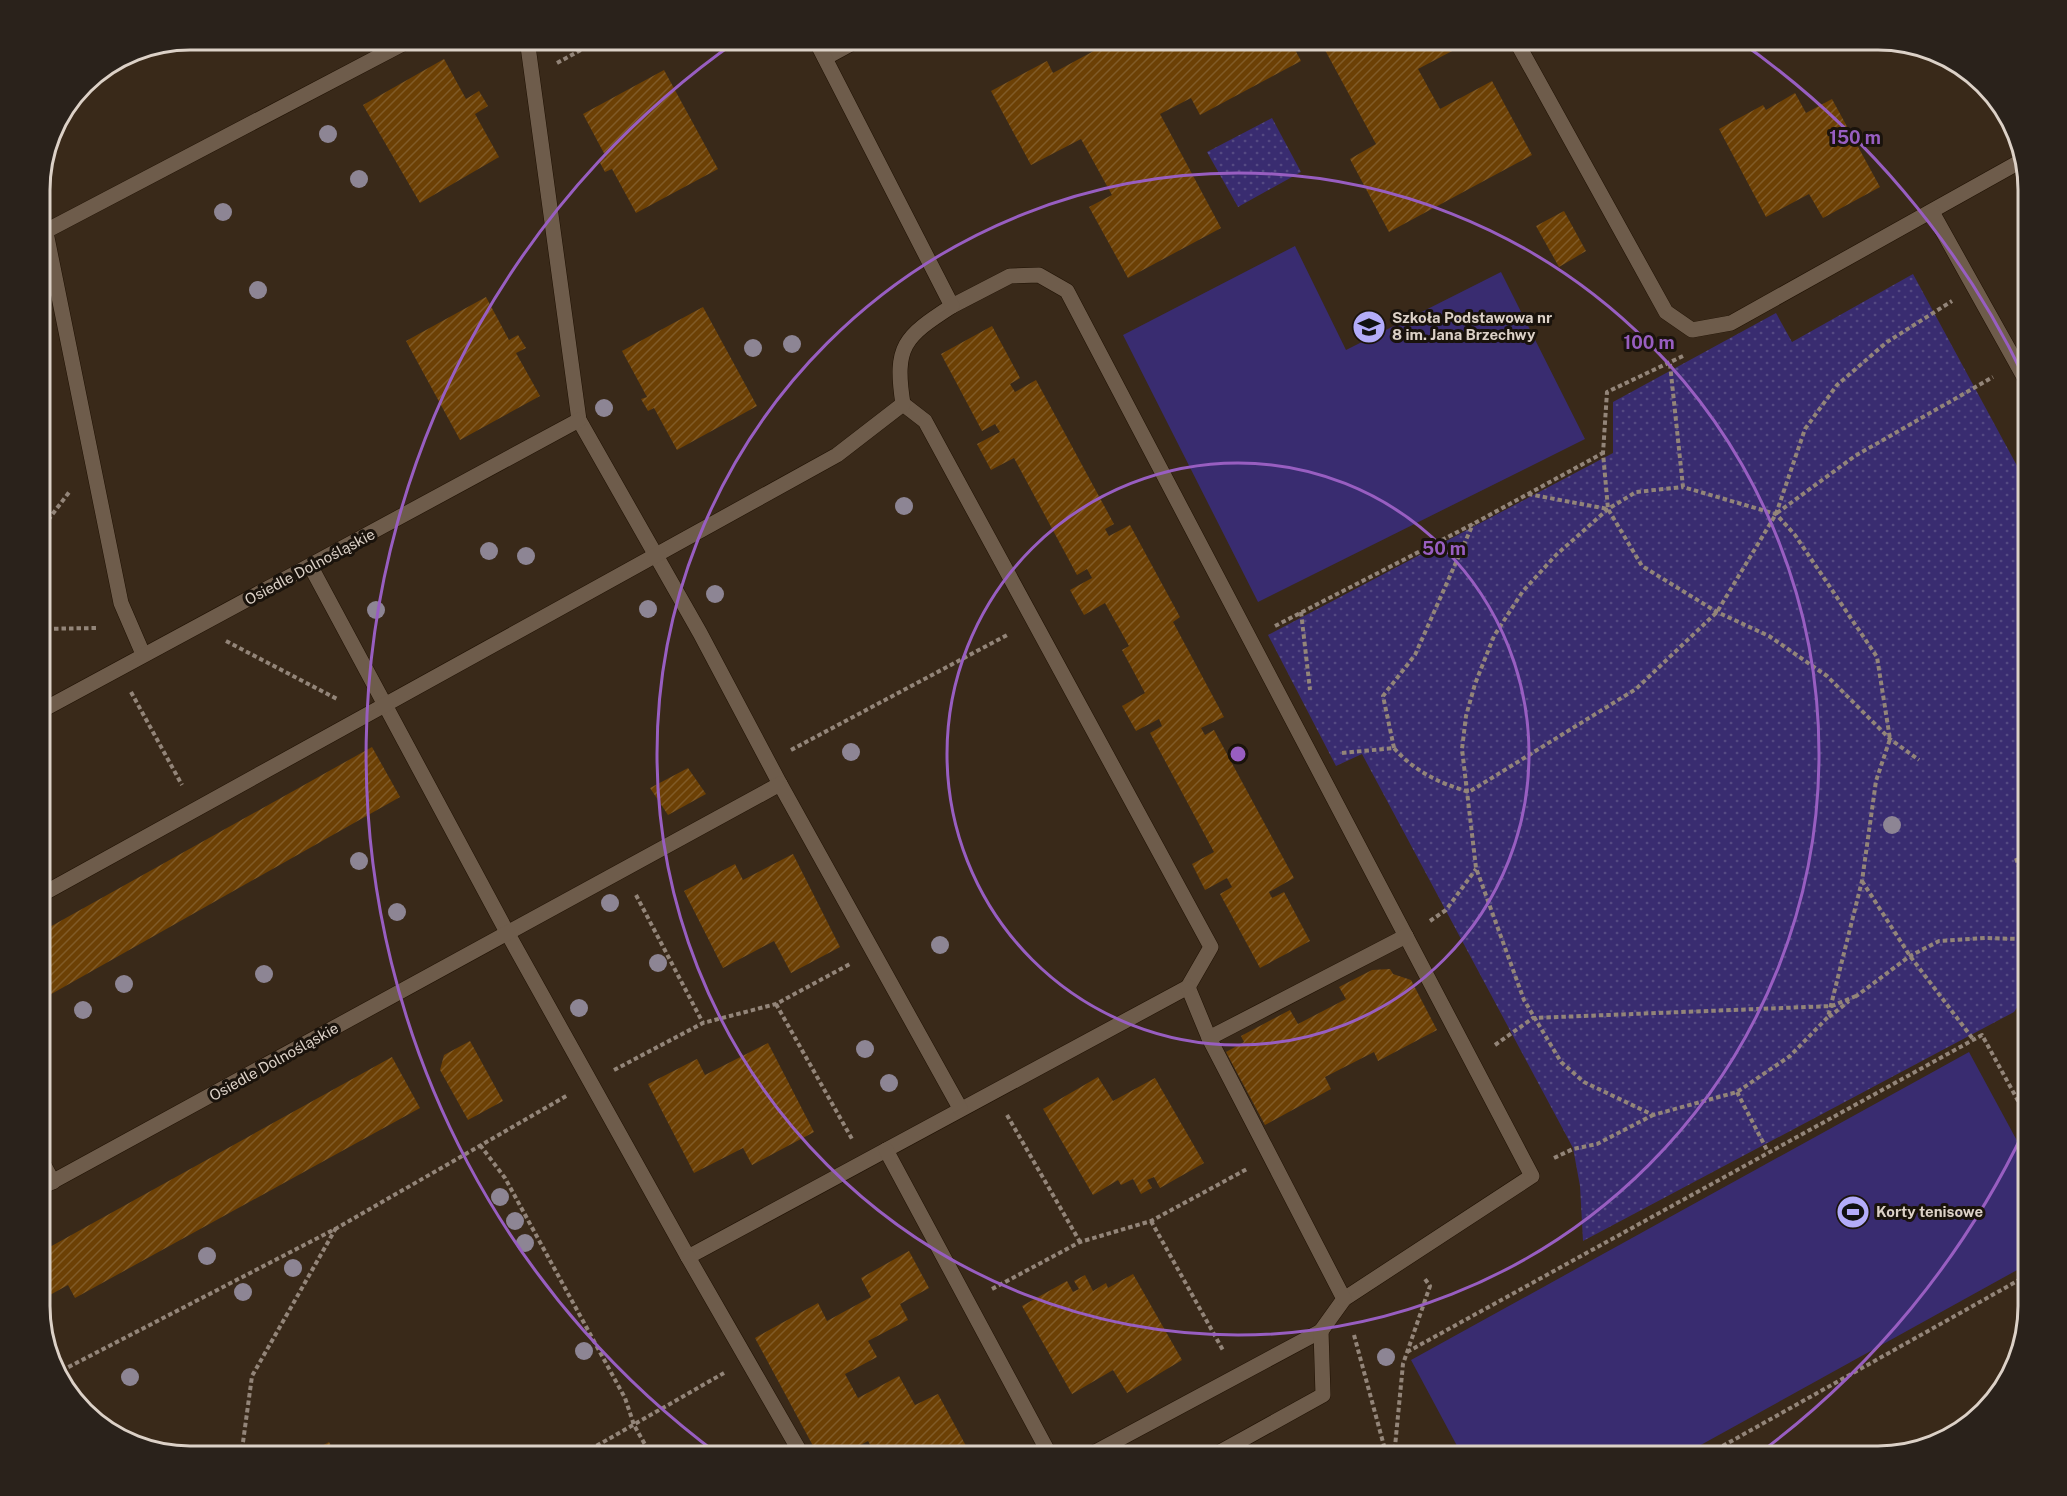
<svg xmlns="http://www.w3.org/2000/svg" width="2067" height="1496" font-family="'Public Sans',sans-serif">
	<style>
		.grass { fill: url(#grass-dots) }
		.pitch { fill: #392c70 }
		.building { fill: url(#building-hatch) }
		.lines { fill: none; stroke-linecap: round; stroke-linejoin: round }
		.minor-casing { stroke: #1f1103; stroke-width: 16 }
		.path { stroke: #938579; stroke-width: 4; stroke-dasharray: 4.5 3; stroke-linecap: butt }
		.minor { stroke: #6e5c4b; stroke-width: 15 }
		.tree { fill: #8d8594 }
		.ring { fill: none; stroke: #985ec1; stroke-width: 3 }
		.labels { text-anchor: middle; stroke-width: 6; stroke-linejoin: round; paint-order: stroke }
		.poi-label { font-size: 15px; font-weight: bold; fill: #dcd1c7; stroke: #1a130c; text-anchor: start }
		.street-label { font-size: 15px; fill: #dcd1c7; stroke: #1a130c }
		.rim { fill: none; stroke: #dcd1c7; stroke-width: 3 }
		.centre { fill: #985ec1; stroke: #1a130c; stroke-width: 3 }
		.ring-label { font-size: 18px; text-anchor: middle; font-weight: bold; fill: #985ec1; stroke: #1a130c; stroke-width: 6; stroke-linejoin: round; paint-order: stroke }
	</style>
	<defs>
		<pattern id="grass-dots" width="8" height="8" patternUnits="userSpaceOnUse" patternTransform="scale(1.5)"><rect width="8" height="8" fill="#392c70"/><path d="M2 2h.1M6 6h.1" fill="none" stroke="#554a83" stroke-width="1.8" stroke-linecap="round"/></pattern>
		<pattern id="building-hatch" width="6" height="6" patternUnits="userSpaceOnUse" patternTransform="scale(1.5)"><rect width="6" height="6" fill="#6c4005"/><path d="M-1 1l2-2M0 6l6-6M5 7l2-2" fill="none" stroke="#805b28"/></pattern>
	</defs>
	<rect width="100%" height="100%" fill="#392919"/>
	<g class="grass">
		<path d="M1272,118L1301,172L1238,207L1207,152Z"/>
		<path d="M1913,274L2028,486V991L2014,1012L1583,1241L1580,1186L1573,1148L1362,754L1336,766L1268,635L1613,453V402L1776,313L1792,342Z"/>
	</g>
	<g class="pitch">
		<path d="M1295,246L1346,350L1501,272L1585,439L1258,602L1123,335Z"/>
		<path d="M1969,1052L2028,1161V1264L1679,1457H1463L1411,1360Z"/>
	</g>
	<g class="building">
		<path d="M1116,39H1300L1292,44L1301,61L1200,115L1191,98L1160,114L1221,228L1128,278L1089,207L1112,195L1081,139L1031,165L991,91L1047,61L1053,73Z"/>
		<path d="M1319,39H1470L1471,41L1418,69L1440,109L1492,81L1532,155L1389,232L1350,159L1376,144Z"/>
		<path d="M444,59L466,99L479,91L488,106L475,114L499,157L420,203L363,105Z"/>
		<path d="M664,70L718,169L636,213L612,169L605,172L599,161L606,157L583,114Z"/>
		<path d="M1795,93L1806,113L1832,99L1880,187L1823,218L1809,194L1766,217L1719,129L1763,105L1766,110Z"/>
		<path d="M1564,211L1586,251L1559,267L1536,226Z"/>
		<path d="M486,297L509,340L518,335L526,348L516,353L540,396L460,440L406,341Z"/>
		<path d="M703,307L757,406L677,450L654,408L648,411L641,399L647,397L622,351Z"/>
		<path d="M992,326L1020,378L1010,384L1015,392L1036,380L1114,524L1105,529L1109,536L1130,525L1180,617L1173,622L1224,717L1201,728L1205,735L1214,730L1294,878L1269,892L1272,898L1284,892L1310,941L1260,968L1220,894L1232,887L1227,878L1205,890L1192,864L1214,852L1150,733L1162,726L1159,719L1136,731L1122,706L1145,693L1122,650L1129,646L1105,603L1084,615L1070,590L1092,578L1087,569L1077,575L1014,458L991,470L977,444L1000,432L995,424L982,431L941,354Z"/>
		<path d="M372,747L400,797L39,1001V933Z"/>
		<path d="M688,768L706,794L668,815L650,788Z"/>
		<path d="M793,854L840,947L791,973L774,941L723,968L684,891L735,864L743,880Z"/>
		<path d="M1390,969L1393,974L1411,980L1437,1030L1378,1061L1374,1052L1325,1077L1331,1089L1265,1125L1226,1052L1244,1042L1241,1036L1290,1010L1298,1024L1346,999L1339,987L1372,970Z"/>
		<path d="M470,1041L503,1101L468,1120L440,1070L444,1055Z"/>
		<path d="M768,1043L814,1132L752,1165L743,1148L694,1173L648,1084L697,1059L705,1075Z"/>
		<path d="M392,1057L420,1108L75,1298L68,1285L39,1301V1233L48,1248Z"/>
		<path d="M1098,1077L1113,1101L1155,1078L1204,1163L1160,1188L1154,1177L1147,1180L1152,1188L1141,1194L1133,1179L1121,1185L1118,1180L1093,1195L1043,1109Z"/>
		<path d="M909,1251L929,1288L900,1304L908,1320L868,1341L877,1357L845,1374L858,1398L899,1376L915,1405L938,1394L972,1457H877L868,1441L838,1457H819L755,1338L818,1303L827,1321L871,1297L861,1278Z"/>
		<path d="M1133,1274L1182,1360L1127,1393L1113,1370L1072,1394L1022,1306L1067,1281L1073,1292L1079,1289L1074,1281L1085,1275L1093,1291L1106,1283L1108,1288Z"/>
		<path d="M329,1442L337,1457H301Z"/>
		<path d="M619,1445L626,1457H596Z"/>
	</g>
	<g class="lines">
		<defs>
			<g id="minor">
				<path d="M527,39L579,420L700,633L780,784"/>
				<path d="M1515,39L1666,312L1692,330L1731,323L2021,161"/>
				<path d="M825,58L860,39"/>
				<path d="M39,198L121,603L143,654"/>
				<path d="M1932,212L2028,384"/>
				<path d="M44,232L412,39"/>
				<path d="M952,306L1010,276L1039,275L1067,291L1532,1176L1344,1299L1321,1331L1086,1457"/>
				<path d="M311,567L508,934L688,1257L1188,987L1211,947L925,421L903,404"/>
				<path d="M39,712L579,420"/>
				<path d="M39,896L837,455L903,404C894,346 904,337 952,306L815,39"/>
				<path d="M1188,987L1209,1038L1344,1299"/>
				<path d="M1209,1038L1406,936"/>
				<path d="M886,1150L1051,1457"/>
				<path d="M39,1156L53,1182"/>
				<path d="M39,1189L780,784L960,1108"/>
				<path d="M688,1257L803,1457"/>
				<path d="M1211,1457L1323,1395L1321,1331"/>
			</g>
		</defs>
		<use href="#minor" class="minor-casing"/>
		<g class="path">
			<path d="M557,63L601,39"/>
			<path d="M1683,356L1607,392L1603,453L1608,509L1642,566L1717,612L1769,636L1827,676L1890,739L1919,760"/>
			<path d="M1670,364L1683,487L1776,514L1795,535L1877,657L1890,739L1876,781L1862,881L1828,1017L1790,1056L1737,1092L1653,1115L1584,1082L1561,1062L1524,1000L1476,868L1462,749L1466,716L1475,684L1494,636L1523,591L1556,555L1608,509L1636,492L1683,487"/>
			<path d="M1528,494L1608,509"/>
			<path d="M1777,513L1855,456L1993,377"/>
			<path d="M39,532L70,491"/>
			<path d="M1301,612L1310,690"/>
			<path d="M1275,626L1473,524L1603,453"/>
			<path d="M39,629L96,628"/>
			<path d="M226,641L339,700"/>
			<path d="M131,692L182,785"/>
			<path d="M1394,748L1383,696L1415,655L1473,524"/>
			<path d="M791,750L1009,634"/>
			<path d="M1342,753L1394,748C1414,771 1439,783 1469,792L1636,689L1717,612L1776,514L1805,429L1837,385L1887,342L1952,301"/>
			<path d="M2016,858L2028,893"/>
			<path d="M1862,881L1910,956L1973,1039"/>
			<path d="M636,895L703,1023"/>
			<path d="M1430,921L1446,910L1476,869"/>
			<path d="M1855,997L1910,956L1939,941L1985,938L2019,939L2028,943"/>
			<path d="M776,1004L852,1139"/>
			<path d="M1829,1017L1849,1001"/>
			<path d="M1495,1045L1533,1018L1832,1006L1856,996"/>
			<path d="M614,1070L703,1023L776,1004L850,964"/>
			<path d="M1737,1092L1768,1152"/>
			<path d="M1007,1115L1080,1242"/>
			<path d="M480,1145L505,1178L625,1398L634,1425L652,1457"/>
			<path d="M1554,1158L1573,1149L1597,1144L1653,1115"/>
			<path d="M1151,1221L1224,1352"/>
			<path d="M992,1289L1080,1242L1151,1221L1247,1169"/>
			<path d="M1354,1335L1387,1457"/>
			<path d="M1407,1352L1982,1035L2028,1119"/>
			<path d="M55,1374L337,1228L568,1095"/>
			<path d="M241,1457L252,1376L336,1228"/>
			<path d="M577,1457L724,1373"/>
			<path d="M748,1457L766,1447"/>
			<path d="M1394,1457L1403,1364L1430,1286L1425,1279"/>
			<path d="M1703,1457L2028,1275"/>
		</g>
		<use href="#minor" class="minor"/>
	</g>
	<g class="tree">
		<circle cx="328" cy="134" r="9"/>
		<circle cx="359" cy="179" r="9"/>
		<circle cx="223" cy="212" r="9"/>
		<circle cx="258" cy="290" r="9"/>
		<circle cx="792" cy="344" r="9"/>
		<circle cx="753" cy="348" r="9"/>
		<circle cx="604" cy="408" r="9"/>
		<circle cx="904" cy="506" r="9"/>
		<circle cx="489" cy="551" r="9"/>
		<circle cx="526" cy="556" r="9"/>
		<circle cx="715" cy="594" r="9"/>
		<circle cx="648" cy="609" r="9"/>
		<circle cx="376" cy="610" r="9"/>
		<circle cx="851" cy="752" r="9"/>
		<circle cx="1892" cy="825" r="9"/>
		<circle cx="359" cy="861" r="9"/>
		<circle cx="610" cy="903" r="9"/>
		<circle cx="397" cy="912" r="9"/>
		<circle cx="940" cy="945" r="9"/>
		<circle cx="658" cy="963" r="9"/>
		<circle cx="264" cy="974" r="9"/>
		<circle cx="124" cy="984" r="9"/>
		<circle cx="579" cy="1008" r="9"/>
		<circle cx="83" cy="1010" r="9"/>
		<circle cx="865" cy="1049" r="9"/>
		<circle cx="889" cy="1083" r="9"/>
		<circle cx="500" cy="1197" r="9"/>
		<circle cx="515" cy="1221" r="9"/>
		<circle cx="525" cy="1243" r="9"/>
		<circle cx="207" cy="1256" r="9"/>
		<circle cx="293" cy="1268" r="9"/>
		<circle cx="243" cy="1292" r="9"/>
		<circle cx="584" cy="1351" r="9"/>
		<circle cx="1386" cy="1357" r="9"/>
		<circle cx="130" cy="1377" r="9"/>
	</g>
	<g class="ring">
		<circle cx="1238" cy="754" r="291"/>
		<circle cx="1238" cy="754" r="581"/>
		<path d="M2025 1129A872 872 0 0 1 1757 1455M719 1455A872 872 0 0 1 738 40M1738 40A872 872 0 0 1 2025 379"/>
	</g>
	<defs>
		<symbol id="school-disc" viewBox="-11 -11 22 22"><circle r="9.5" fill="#b3acf9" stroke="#1a130c"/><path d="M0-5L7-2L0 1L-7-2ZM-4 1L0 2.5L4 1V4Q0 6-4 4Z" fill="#111"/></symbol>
		<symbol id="stadium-disc" viewBox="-11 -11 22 22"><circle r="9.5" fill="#b3acf9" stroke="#1a130c"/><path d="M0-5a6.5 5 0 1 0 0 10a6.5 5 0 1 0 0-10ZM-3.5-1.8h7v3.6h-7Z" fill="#111"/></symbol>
	</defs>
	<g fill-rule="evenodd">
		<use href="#school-disc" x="1350" y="308" width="38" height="38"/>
		<use href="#stadium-disc" x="1834" y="1193" width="38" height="38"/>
	</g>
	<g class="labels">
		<g class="poi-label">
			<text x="1392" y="323">Szkoła Podstawowa nr<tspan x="1392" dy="17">8 im. Jana Brzechwy</tspan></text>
			<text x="1876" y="1217">Korty tenisowe</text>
		</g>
		<g class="street-label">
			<text transform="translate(310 567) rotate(-28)" y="5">Osiedle Dolnośląskie</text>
			<text transform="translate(274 1062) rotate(-29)" y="5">Osiedle Dolnośląskie</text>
		</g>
	</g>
	<path d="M0 0H2067V1496H0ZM190 50H1878A140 140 0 0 1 2018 190V1306A140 140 0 0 1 1878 1446H190A140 140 0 0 1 50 1306V190A140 140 0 0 1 190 50Z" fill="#2a221b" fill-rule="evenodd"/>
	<path class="rim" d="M190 50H1878A140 140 0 0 1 2018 190V1306A140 140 0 0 1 1878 1446H190A140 140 0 0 1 50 1306V190A140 140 0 0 1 190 50Z"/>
	<circle cx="1238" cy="754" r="9" class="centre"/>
	<g class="ring-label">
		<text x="1855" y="144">150 m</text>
		<text x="1649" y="349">100 m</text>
		<text x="1444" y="555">50 m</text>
	</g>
</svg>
